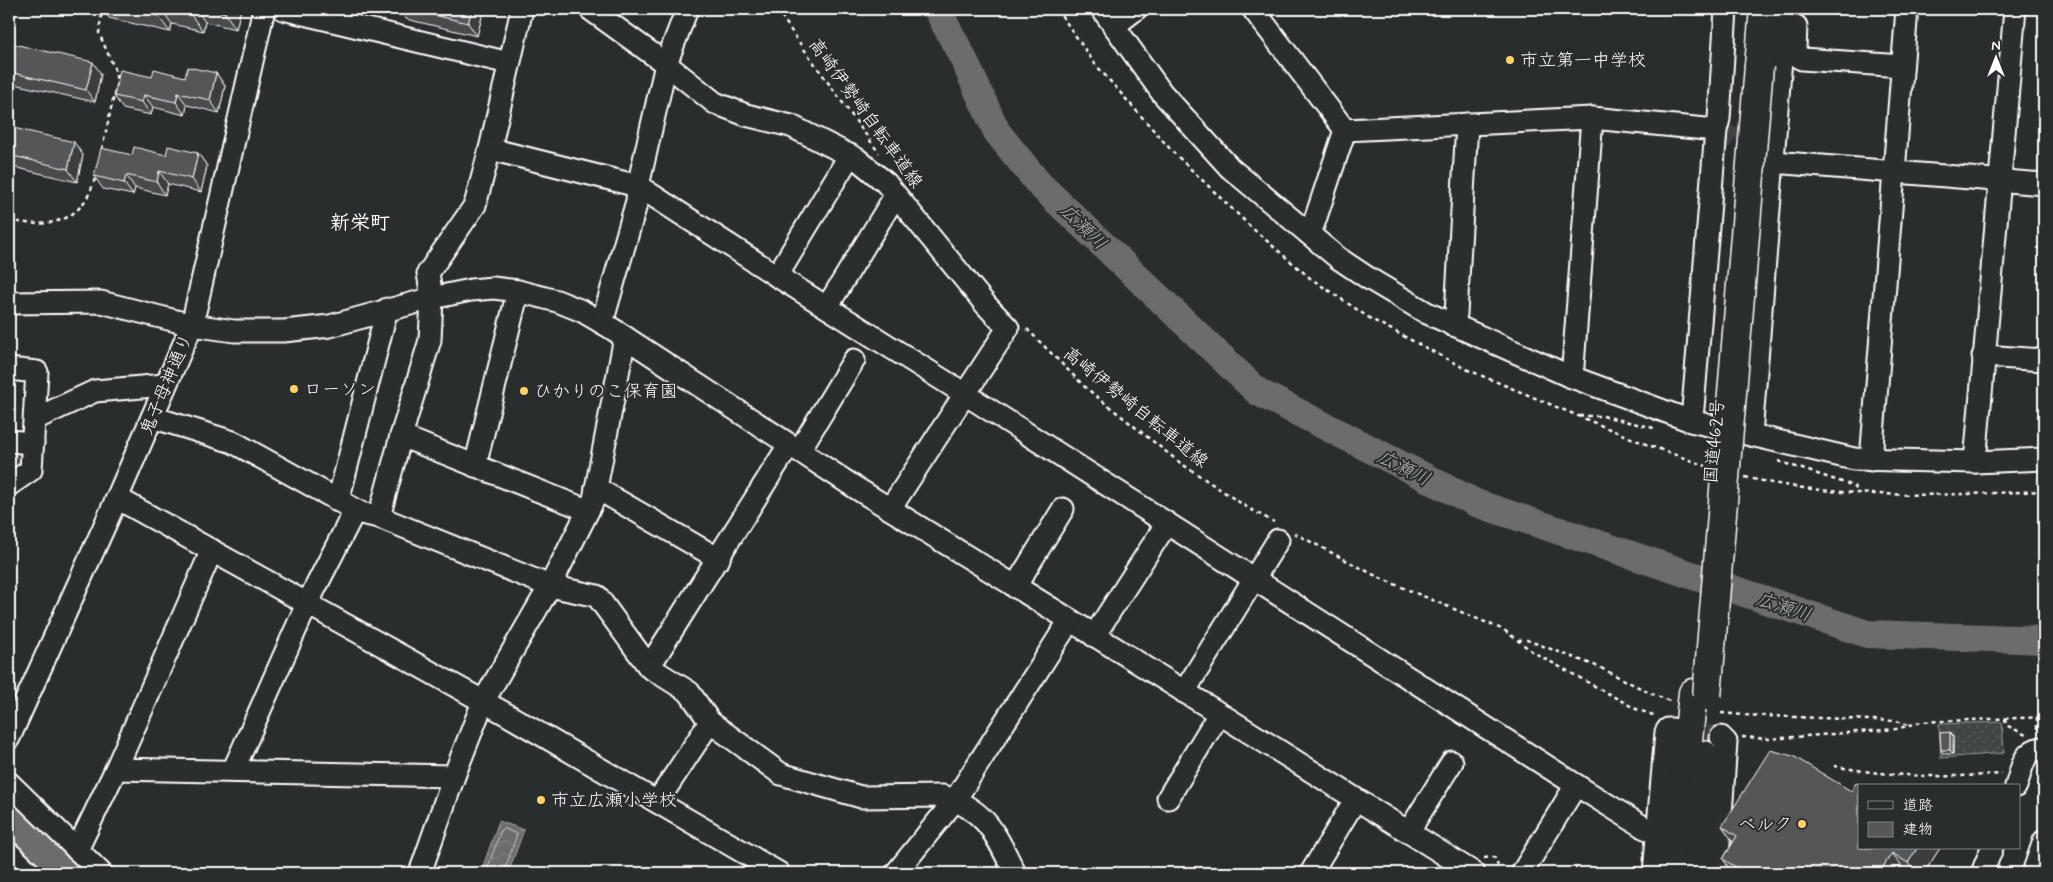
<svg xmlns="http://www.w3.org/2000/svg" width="2053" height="882" font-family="Mynerve,'Klee One',sans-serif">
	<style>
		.green { fill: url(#green-dots); stroke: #a0a2a2 }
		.water { fill: url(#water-waves); stroke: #a6a7a7 }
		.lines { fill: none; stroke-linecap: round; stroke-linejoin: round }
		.shore { stroke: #c3c4c5; stroke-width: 1 }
		.river { stroke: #6a6c6d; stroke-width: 28 }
		.minor-tunnel { stroke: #3f4243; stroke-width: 21; stroke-dasharray: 21 11; stroke-linecap: butt }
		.minor-casing { stroke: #fff; stroke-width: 25 }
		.highway-casing { stroke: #fff; stroke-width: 31 }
		.path { stroke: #fff; stroke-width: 2.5; stroke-dasharray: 4 4; stroke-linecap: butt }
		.minor { stroke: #2a2d2e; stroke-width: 21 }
		.highway { stroke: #2a2d2e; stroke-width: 28 }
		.highway-bridge-casing { stroke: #fff; stroke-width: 31; stroke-linecap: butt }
		.highway-bridge { stroke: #2a2d2e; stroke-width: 28 }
		.wall { fill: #494b4c; stroke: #fff }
		.shaded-wall { fill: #3c3d3e; stroke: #fff }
		.building { fill: #555758; stroke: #fff }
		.poi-dot { fill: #ffd166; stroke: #2a2d2e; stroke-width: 2 }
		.labels { text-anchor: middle; stroke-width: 4; stroke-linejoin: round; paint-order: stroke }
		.poi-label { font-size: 18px; fill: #fff; stroke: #2a2d2e; text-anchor: start }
		.street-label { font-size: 18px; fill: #fff; stroke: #2a2d2e }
		.water-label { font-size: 19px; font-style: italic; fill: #b4b6b6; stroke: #2a2d2e }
		.quarter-label { font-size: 20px; font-weight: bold; fill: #fff; stroke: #2a2d2e }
	</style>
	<defs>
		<pattern id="green-dots" width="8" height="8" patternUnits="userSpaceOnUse" patternTransform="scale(1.25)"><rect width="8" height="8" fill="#414445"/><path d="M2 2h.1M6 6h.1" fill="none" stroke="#5e6061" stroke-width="1.8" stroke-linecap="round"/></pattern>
		<pattern id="water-waves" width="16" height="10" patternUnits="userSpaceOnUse" patternTransform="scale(1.25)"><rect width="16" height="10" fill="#6a6c6d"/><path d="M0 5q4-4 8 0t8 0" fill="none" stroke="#808283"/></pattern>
	</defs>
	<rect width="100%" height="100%" fill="#2a2d2e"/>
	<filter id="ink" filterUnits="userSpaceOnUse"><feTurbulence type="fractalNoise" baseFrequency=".02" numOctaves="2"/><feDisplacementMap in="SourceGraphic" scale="10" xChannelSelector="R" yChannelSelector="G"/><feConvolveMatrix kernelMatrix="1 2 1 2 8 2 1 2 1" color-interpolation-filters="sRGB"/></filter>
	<g filter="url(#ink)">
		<g class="green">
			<path d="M9,447L21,448L25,470L9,478Z"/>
			<path d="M2002,722L2004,753L1941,758L1939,724Z"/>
		</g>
		<path class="water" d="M499,821L524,830L508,873H484L481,872Z"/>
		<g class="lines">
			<path class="shore" d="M486,873L501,830L503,828L517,834L504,873"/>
			<g class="river">
				<path d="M937,9L962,56L997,132L1039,184L1258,392L1476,503L1867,634L2044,640"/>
				<path d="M9,820L64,873"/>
			</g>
			<g class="minor-tunnel">
				<path d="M1716,130L1731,137L1763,158"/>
				<path d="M1674,729L1721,737"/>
			</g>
			<defs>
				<g id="minor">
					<path d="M283,9L509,63"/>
					<path d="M522,9L490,149L475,205L428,273L432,298L430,340L401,436L587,510"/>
					<path d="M590,9L666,64L687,9"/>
					<path d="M1102,9L1162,93L1230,168L1338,258L1368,278L1427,313L1569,376L1691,421L1854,459L1975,462L2044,459"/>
					<path d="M1253,9L1345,130"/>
					<path d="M1114,26L1136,9"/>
					<path d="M1796,26L1795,49L1798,57L1802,59L1902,66"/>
					<path d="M1345,130L1592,118L1716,130"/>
					<path d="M490,149L638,186L777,276L965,394L1576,785L1645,828L1657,832"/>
					<path d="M1773,162L2044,184"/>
					<path d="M1308,233L1314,223L1345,130"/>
					<path d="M777,276L850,155"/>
					<path d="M9,303L101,302L192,325L234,331H284L330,326L432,298L471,290L493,288L518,291L557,301L582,311L611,328L856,488L1070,620L1474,873"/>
					<path d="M827,307L895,196"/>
					<path d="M602,323L637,201L638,186L666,64L715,103L746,115L791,126L857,159L886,183L986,305L1008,328L890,509"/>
					<path d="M1452,325L1456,314L1467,124"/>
					<path d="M1983,356L2044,360"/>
					<path d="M9,369L37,372L31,470L9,485"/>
					<path d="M1569,376L1573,366L1592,118"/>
					<path d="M152,417L233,442L361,513L379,517L550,586L597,596L649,667L789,445"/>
					<path d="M35,419L95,391L165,385"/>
					<path d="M1691,421L1693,408L1716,130L1719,119L1726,9"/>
					<path d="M1751,435L1785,9"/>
					<path d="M9,441L33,443"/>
					<path d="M799,451L854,360"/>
					<path d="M1871,460L1907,9"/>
					<path d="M1975,462L2015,9"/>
					<path d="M475,466L518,291"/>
					<path d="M596,488L719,559"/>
					<path d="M117,498L506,714L779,873"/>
					<path d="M338,501L387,309"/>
					<path d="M379,517L401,436"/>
					<path d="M1015,587L1063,509"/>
					<path d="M1094,636L1167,523"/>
					<path d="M649,667L689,692L710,722L781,774L861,797L943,796C988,811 995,834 1015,873"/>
					<path d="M1184,692L1278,540"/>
					<path d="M9,738L117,498L192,325L264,9"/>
					<path d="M116,769L454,776"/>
					<path d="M233,771L307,604L355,510"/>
					<path d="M9,783L101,873"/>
					<path d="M2016,786C2022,770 2022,751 2041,748L2044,751"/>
					<path d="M1168,798L1219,714"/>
					<path d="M657,802L710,722"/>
					<path d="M1409,831L1452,762"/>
					<path d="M77,850L116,769L212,550"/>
					<path d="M9,853L30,873"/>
					<path d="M420,873L454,776L483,702L550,586L594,499L625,337"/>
					<path d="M896,873L955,800L1070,620"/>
					<path d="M1311,873L1355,800"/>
					<path d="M1522,873L1576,785"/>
					<path d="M1654,873L1666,732L1668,729H1673"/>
					<path d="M1717,873L1726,742L1721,737"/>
					<path d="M1982,873L1992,848"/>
					<path d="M2033,873L2044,841"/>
				</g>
				<g id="highway">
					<path d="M1759,66L1764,9"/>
					<path d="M1674,873L1693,693"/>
					<path d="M1696,873L1704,755"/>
				</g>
			</defs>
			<use href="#minor" class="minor-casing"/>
			<use href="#highway" class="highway-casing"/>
			<g class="path">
				<path d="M777,9L796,38L879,153"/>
				<path d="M1057,9L1095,64L1172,151L1252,228L1310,278L1371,319L1468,370L1643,443L1706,466"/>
				<path d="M102,149L117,82L115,70L99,33L102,9"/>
				<path d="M9,220C52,230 85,221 96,174"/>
				<path d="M1027,329L1086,388L1179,462L1248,508L1274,522"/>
				<path d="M1579,416H1603L1654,428"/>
				<path d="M1778,461L1854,486L1859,493"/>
				<path d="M1745,477C1843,501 1945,495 2044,491"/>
				<path d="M1294,533L1380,578L1504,630L1533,652L1636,709L1656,716"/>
				<path d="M1518,640H1527L1599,667L1650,693L1672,702"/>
				<path d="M1721,713L1743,715L1896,721L1909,725"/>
				<path d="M2037,717V731"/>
				<path d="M2005,719L2006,725L2026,735"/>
				<path d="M1742,737L1769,739L1896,729L1921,722L2044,717"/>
				<path d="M1834,766C1890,777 1945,778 2002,774"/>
				<path d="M1484,858L1494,857C1499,863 1498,867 1494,873"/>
			</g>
			<use href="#minor" class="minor"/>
			<use href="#highway" class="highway"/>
			<defs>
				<path id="highway-bridge" d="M1707,696L1759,66"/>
			</defs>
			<use href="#highway-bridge" class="highway-bridge-casing"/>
			<use href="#highway-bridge" class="highway-bridge"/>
		</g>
		<g class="wall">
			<path d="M103,9H241L236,29L205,22L203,31L172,24L170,32L109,18Z"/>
			<path d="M399,9H484L477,36L406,19Z"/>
			<path d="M9,43L101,74L95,102L9,83Z"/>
			<path d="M216,73L225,86L219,113L187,105L185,115L153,107L151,115L123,109L114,96L152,77H185Z"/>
			<path d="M9,127L83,155L77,182L9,166Z"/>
			<path d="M198,153L207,166L201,192L168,184L165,195L135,188L133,195L103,189L94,176L132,155H166Z"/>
			<path d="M1950,732L1953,737V754H1944L1941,750Z"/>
			<path d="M1722,826L1859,848H1940L1924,873H1909L1904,870L1901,873H1732L1723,859L1733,842Z"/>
		</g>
		<g class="shaded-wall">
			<path d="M160,9H161L172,24L170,32L158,16Z"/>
			<path d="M193,9H196L205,22L203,31L191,15Z"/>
			<path d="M226,9H241L236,29L225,13Z"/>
			<path d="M472,9H484L477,36L468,23Z"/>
			<path d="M93,62L101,74L95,102L86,90Z"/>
			<path d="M216,73L225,86L219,113L210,100Z"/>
			<path d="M178,93L187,105L185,115L176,102Z"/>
			<path d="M144,95L153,107L151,115L142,102Z"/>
			<path d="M74,142L83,155L77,182L68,169Z"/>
			<path d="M198,153L207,166L201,192L192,179Z"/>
			<path d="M159,171L168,184L165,195L157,182Z"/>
			<path d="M126,175L135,188L133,195L124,183Z"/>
			<path d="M1950,732L1953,737V754L1950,750Z"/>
			<path d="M1917,848H1940L1924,873H1915L1908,863Z"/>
			<path d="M1892,853L1904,870L1901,873H1879Z"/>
		</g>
		<g class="building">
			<path d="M129,9H160L158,16Z"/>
			<path d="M166,9H193L191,15Z"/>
			<path d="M209,9H226L225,13Z"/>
			<path d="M408,9H472L468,23Z"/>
			<path d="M9,43L93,62L86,90L9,72Z"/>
			<path d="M188,67L216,73L210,100L178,93L176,102L144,95L142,102L114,96L120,70L152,77L154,69L185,77Z"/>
			<path d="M9,127L74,142L68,169L9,155Z"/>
			<path d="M168,146L198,153L192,179L159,171L157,182L126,175L124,183L94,176L101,148L132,155L134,147L166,155Z"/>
			<path d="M1950,732V750H1941L1940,733Z"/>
			<path d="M1770,750L1793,756L1851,791L1856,783L1861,786H1859V848H1917L1908,863L1892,853L1879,873H1745L1723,859L1737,836L1722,826Z"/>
		</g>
	</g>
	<g class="poi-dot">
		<circle cx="1510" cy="60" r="5"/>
		<circle cx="294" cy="389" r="5"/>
		<circle cx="524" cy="391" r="5"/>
		<circle cx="541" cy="800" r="5"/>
		<circle cx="1802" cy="824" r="5"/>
	</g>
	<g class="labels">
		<g class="poi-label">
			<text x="1520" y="66">市立第一中学校</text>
			<text x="304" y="395">ローソン</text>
			<text x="534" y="397">ひかりのこ保育園</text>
			<text x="551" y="806">市立広瀬小学校</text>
			<text x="1792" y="830" text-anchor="end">ベルク</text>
		</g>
		<g class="street-label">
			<text transform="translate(866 113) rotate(54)" y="6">高崎伊勢崎自転車道線</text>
			<text transform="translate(166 384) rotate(-67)" y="6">鬼子母神通り</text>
			<text transform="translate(1136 407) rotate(39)" y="6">高崎伊勢崎自転車道線</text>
			<text transform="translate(1714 441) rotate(-85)" y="6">国道462号</text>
		</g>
		<g class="water-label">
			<text transform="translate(1084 226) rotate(44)" y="7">広瀬川</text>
			<text transform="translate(1404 467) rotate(27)" y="7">広瀬川</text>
			<text transform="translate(1784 606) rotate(18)" y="7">広瀬川</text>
		</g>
		<g class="quarter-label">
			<text x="360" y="229">新栄町</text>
		</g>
	</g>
	<rect width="2053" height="882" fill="none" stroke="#2a2d2e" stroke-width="30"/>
	<rect x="15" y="15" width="2023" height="852" fill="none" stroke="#fff" stroke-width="2" filter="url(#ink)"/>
	<rect x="1858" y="784" width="162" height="65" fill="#2a2d2e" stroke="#7f8182"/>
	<rect x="1868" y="801" width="25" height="8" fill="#2a2d2e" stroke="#7f8182"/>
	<text x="1903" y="810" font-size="15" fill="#ffffff">道路</text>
	<rect x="1868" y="822" width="25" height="15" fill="#555758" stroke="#7f8182"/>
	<text x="1903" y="834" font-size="15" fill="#ffffff">建物</text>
	<g transform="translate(1996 58)" stroke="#2a2d2e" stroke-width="4" paint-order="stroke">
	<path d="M0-4L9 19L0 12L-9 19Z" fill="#ffffff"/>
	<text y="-8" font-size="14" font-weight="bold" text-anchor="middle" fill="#ffffff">N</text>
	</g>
</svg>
